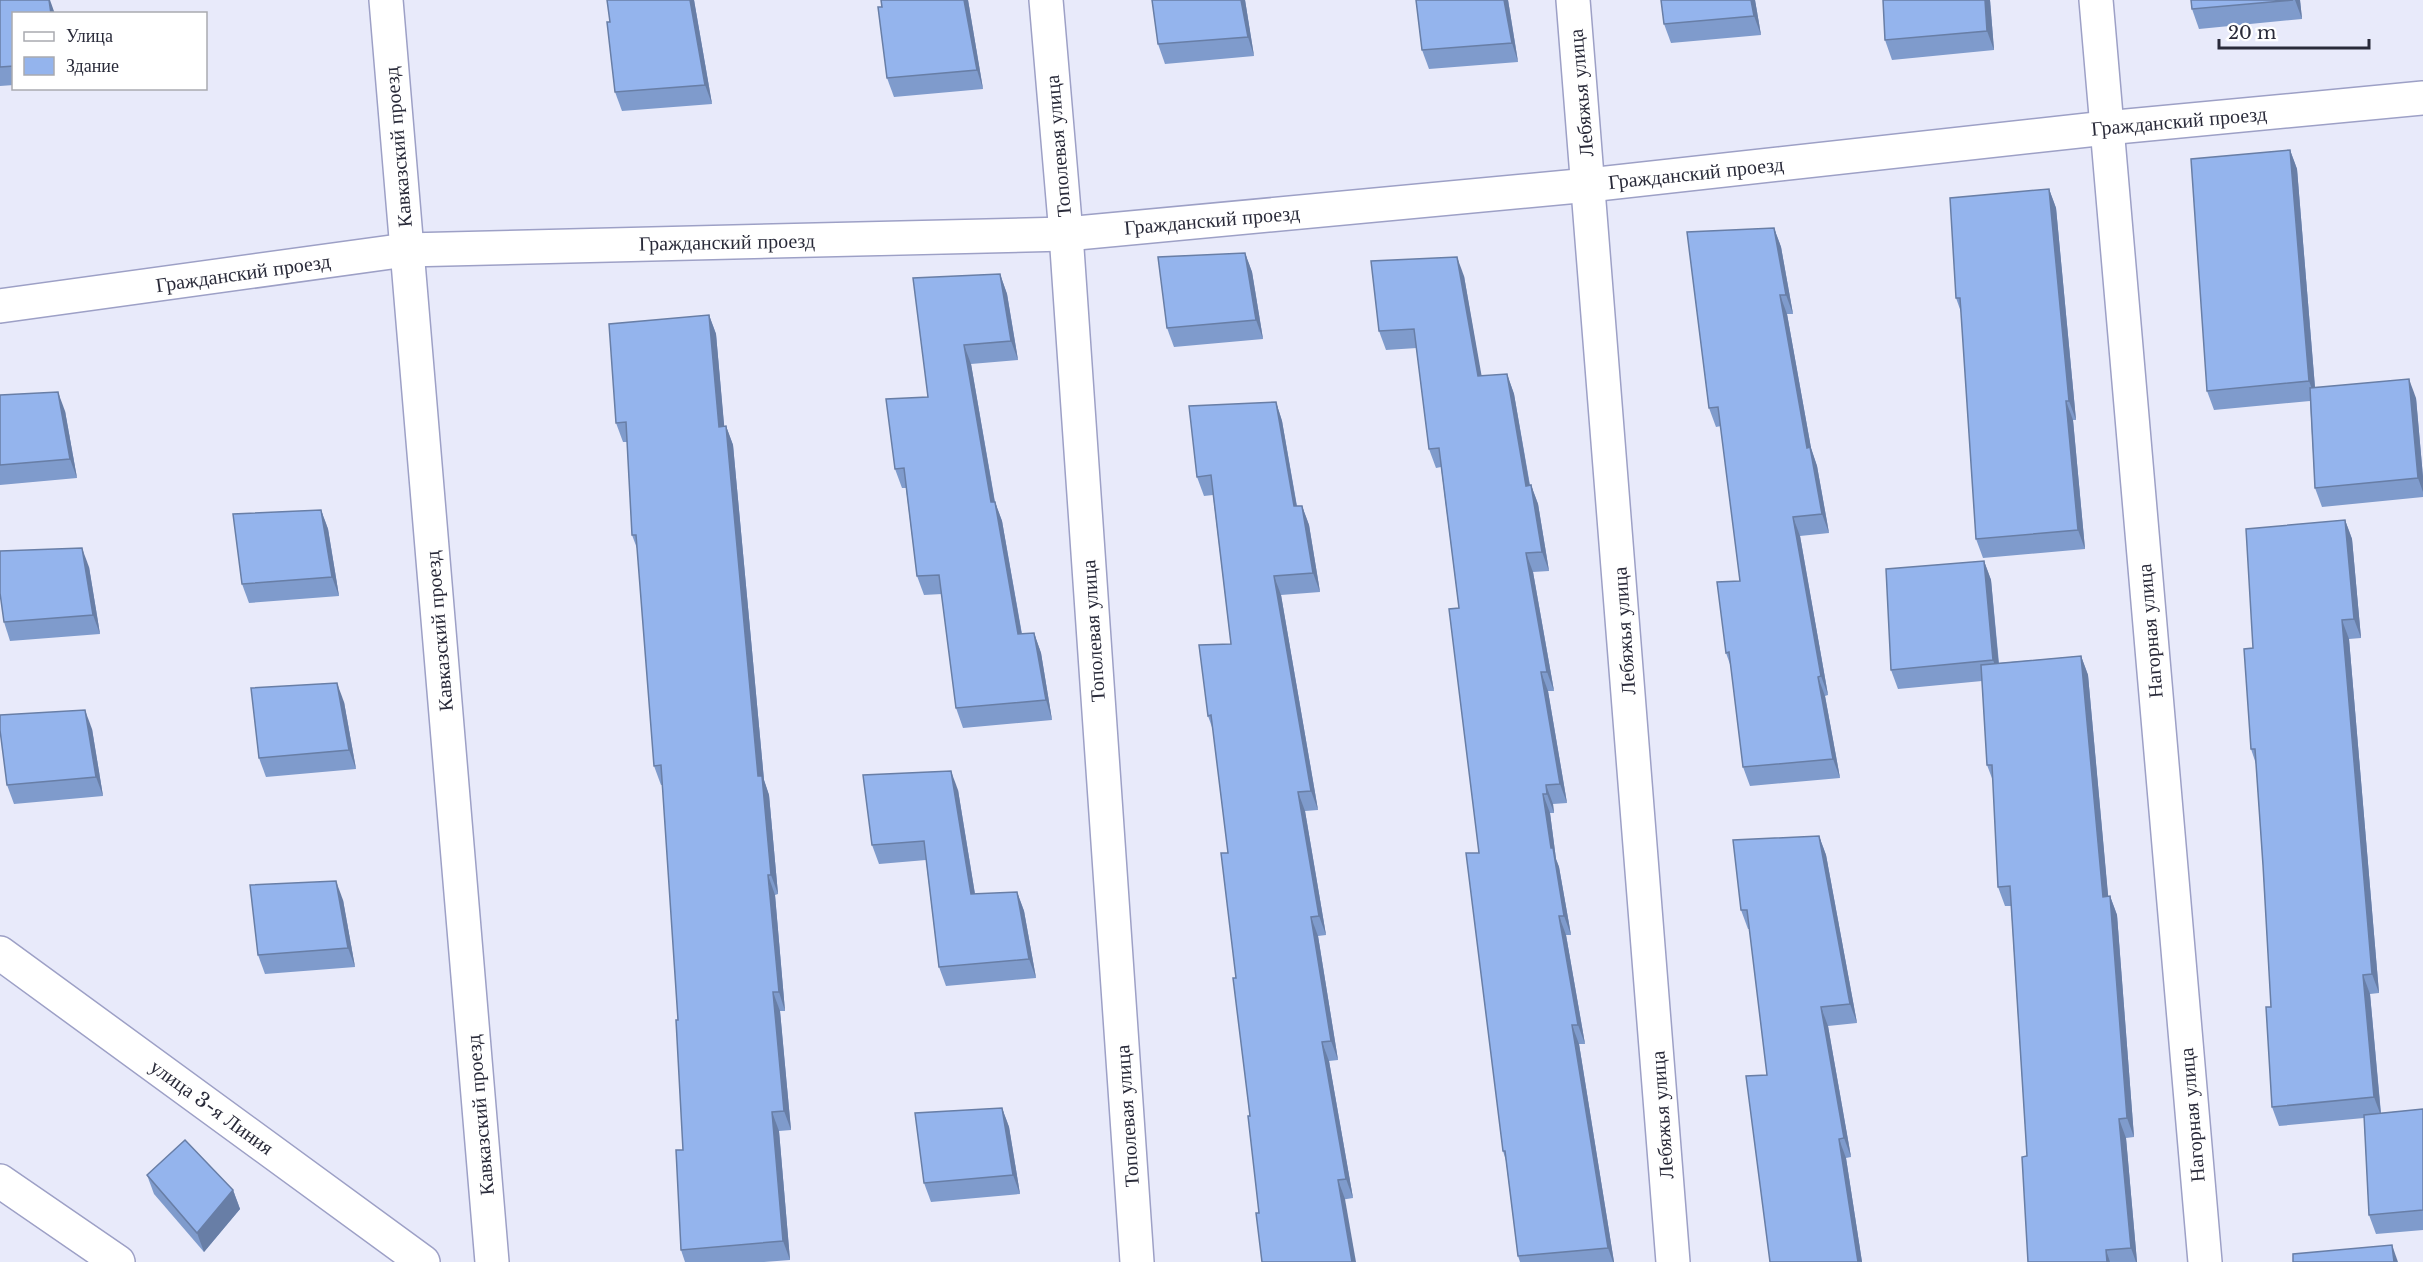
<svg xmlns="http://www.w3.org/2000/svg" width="2423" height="1262" font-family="'Libre Baskerville',serif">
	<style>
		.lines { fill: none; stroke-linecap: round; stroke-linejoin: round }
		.street-casing { stroke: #9da0c6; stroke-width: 36 }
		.street { stroke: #fff; stroke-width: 33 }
		.wall { fill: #7f9bcc }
		.shaded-wall { fill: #687ea6 }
		.building { fill: #94b4ed; stroke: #687ea6; stroke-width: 1.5 }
		.labels { text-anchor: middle; stroke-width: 4.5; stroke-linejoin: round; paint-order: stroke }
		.street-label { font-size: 20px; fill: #292a39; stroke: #fff }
	</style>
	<rect width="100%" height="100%" fill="#e8eafa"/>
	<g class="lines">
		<defs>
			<g id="street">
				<path d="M386,0L492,1262"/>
				<path d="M1046,0L1066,234L1137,1262"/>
				<path d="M1573,0L1673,1262"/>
				<path d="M2096,0L2205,1262"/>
				<path d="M0,306L406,250L1066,234L1589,185L2106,128L2423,98"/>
				<path d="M0,953L423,1262"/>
				<path d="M0,1181L118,1262"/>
			</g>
		</defs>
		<use href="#street" class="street-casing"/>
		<use href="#street" class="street"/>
	</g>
	<g class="wall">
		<path d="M0,0L14,14V85L0,86Z"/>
		<path d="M694,0L712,104L622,111L615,92L610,22Z"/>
		<path d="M968,0L983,89L894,97L887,78L882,7Z"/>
		<path d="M1152,0H1245L1254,56L1165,64L1158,44Z"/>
		<path d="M1416,0H1508L1518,62L1429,69L1422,50Z"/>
		<path d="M1661,0H1755L1761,35L1671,43L1664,24Z"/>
		<path d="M1883,0H1990L1994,50L1892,60L1885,40Z"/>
		<path d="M2191,0H2300L2302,19L2199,29L2192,9Z"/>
		<path d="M2290,150L2297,169L2315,387L2416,398L2423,477V497L2322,507L2315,488L2310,401L2214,410L2207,391Z"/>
		<path d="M2049,189L2056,208L2076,420H2073L2085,549L1983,558L1976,539L1961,312L1956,298Z"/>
		<path d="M1774,228L1781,247L1793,314H1787L1811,448L1817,466L1829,533L1800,536L1828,695L1825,696L1840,778L1750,786L1743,767L1731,667L1726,653L1740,581L1721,426L1716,427L1709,408Z"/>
		<path d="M1245,253L1252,272L1263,339L1174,347L1167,328Z"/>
		<path d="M1000,274L1007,294L1018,360L971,364L995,502L1002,521L1022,634L1034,633L1041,653L1052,720L963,728L956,708L942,594L924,595L917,576L906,488H902L895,469L928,397Z"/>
		<path d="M1464,276L1481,376L1507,374L1514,394L1530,485H1531L1538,504L1549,571L1533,572L1554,691H1548L1567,803L1553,804L1554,813H1550L1556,859L1559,867L1571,935H1566L1585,1044H1579L1614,1262H1520L1518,1256L1506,1161L1503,1151L1459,608L1441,467L1436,468L1429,449L1417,348L1386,350L1379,331Z"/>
		<path d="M709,315L716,334L724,426H726L733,445L764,780L769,795L778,894L775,895L785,1011H780L791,1130L779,1131L790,1260L764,1262H685L681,1250L683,1150L678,1020L663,785H661L654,766L638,551L632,535L627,442H623L616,423Z"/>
		<path d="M0,395L65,411L77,478L0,485Z"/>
		<path d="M1276,402L1282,421L1297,506H1302L1309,525L1320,592L1281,595L1318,810L1305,811L1326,935L1318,936L1338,1060L1329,1061L1353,1198L1259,1213L1236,978L1228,853L1213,730L1208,716L1231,644L1213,495L1204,496L1197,477Z"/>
		<path d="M321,510L328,529L339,596L249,603L242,584Z"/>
		<path d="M2345,520L2352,539L2361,638L2349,639L2379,993L2370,994L2381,1113L2423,1109V1230L2376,1234L2369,1215L2364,1118L2279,1126L2272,1107L2271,1007L2263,865L2256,764L2251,749L2253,648Z"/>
		<path d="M1984,561L1991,580L1999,663L2081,656L2088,675L2108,896H2110L2117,915L2134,1137L2126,1138L2137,1262H2028L2027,1156L2011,906H2005L1998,887L1993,781L1987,765L1982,681L1898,689L1891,670Z"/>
		<path d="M89,567L100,634L10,641L4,622Z"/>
		<path d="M344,702L356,769L266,777L259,758Z"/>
		<path d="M92,729L103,796L14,804L7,785Z"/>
		<path d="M958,790L975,894L1017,892L1024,911L1036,978L946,986L939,967L926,860L879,864L872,845Z"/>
		<path d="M1819,836L1826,855L1857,1023L1828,1026L1851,1157L1846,1158L1862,1262H1770L1767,1075L1750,929H1748L1741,910Z"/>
		<path d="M343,900L355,967L265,974L258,955Z"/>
		<path d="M1002,1108L1009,1127L1020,1194L931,1202L924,1183Z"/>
		<path d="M147,1175L233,1190L240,1209L204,1252L154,1194Z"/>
	</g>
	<g class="shaded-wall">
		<path d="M49,0H50L55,14H51Z"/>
		<path d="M690,0H694L712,104L705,85Z"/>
		<path d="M964,0H968L983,89L977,70Z"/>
		<path d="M1241,0H1245L1254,56L1248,37Z"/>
		<path d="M1504,0H1508L1518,62L1512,43Z"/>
		<path d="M1751,0H1755L1761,35L1754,16Z"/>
		<path d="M1985,0H1990L1994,50L1987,31Z"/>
		<path d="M2295,0H2300L2302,19Z"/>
		<path d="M2290,150L2297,169L2316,400L2309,381Z"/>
		<path d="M2049,189L2056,208L2076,420L2069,401Z"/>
		<path d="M1774,228L1781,247L1793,314L1786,295Z"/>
		<path d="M1245,253L1252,272L1263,339L1256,320Z"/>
		<path d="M1457,257L1464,276L1485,395L1478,376Z"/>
		<path d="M1000,274L1007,294L1018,360L1011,341Z"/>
		<path d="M1780,295L1787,314L1811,448L1817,466L1829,533L1822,514L1807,448Z"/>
		<path d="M709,315L716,334L726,446L719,427Z"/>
		<path d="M964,345L971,364L998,521L991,502Z"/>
		<path d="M1507,374L1514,394L1533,505L1526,486Z"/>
		<path d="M2409,379L2416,398L2423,477V492L2418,478Z"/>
		<path d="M58,392L65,411L77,478L70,459Z"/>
		<path d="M2066,401L2073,420L2085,549L2078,530Z"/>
		<path d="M1276,402L1282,421L1300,525L1294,506Z"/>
		<path d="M726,426L733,445L764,780L769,795L778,894L771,875L758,776Z"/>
		<path d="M1531,485L1538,504L1549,571L1542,552Z"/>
		<path d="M995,502L1002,521L1025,653L1018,634Z"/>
		<path d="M1302,506L1309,525L1320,592L1313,573Z"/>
		<path d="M321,510L328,529L339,596L332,577Z"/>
		<path d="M1793,517L1800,536L1828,695L1821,676Z"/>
		<path d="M2345,520L2352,539L2361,638L2354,619Z"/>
		<path d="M82,548L89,567L100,634L93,615Z"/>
		<path d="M1526,553L1533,572L1554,691L1547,672Z"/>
		<path d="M1984,561L1991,580L2000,679L1993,660Z"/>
		<path d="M1274,576L1281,595L1318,810L1311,791Z"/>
		<path d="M2342,620L2349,639L2379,993L2372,974Z"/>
		<path d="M1034,633L1041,653L1052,720L1046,700Z"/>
		<path d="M2081,656L2088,675L2110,916L2103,897Z"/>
		<path d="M1541,672L1548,691L1567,803L1560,784Z"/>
		<path d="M1818,677L1825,696L1840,778L1833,759Z"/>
		<path d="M337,683L344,702L356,769L349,750Z"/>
		<path d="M85,710L92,729L103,796L96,777Z"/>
		<path d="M951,771L958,790L978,913L971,894Z"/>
		<path d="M1546,785L1553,804L1554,813L1547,794Z"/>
		<path d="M1298,792L1305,811L1326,935L1319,916Z"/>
		<path d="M1543,794L1550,813L1556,859L1559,867L1571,935L1564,916L1551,848Z"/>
		<path d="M1819,836L1826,855L1857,1023L1850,1004Z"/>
		<path d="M768,875L775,895L785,1011L779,992Z"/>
		<path d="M336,881L343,900L355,967L348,948Z"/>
		<path d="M1017,892L1024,911L1036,978L1029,959Z"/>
		<path d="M2110,896L2117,915L2134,1137L2127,1118Z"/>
		<path d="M1559,916L1566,935L1585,1044L1578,1025Z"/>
		<path d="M1311,917L1318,936L1338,1060L1331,1041Z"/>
		<path d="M2363,975L2370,994L2381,1116L2374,1097Z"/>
		<path d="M773,992L780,1011L791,1130L784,1111Z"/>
		<path d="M1821,1007L1828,1026L1851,1157L1844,1138Z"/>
		<path d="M1572,1025L1579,1044L1614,1262H1613L1608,1248Z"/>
		<path d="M1322,1042L1329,1061L1353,1198L1346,1179Z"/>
		<path d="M1002,1108L1009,1127L1020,1194L1013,1175Z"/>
		<path d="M772,1112L779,1131L790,1260L783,1241Z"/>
		<path d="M2119,1119L2126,1138L2137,1262H2136L2131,1248Z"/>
		<path d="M1839,1139L1846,1158L1862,1262H1858Z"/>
		<path d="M1338,1180L1345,1199L1356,1262H1352Z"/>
		<path d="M233,1190L240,1209L204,1252L197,1233Z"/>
		<path d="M2392,1245L2398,1262H2394Z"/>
		<path d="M2106,1250L2110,1262H2107Z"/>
	</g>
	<g class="building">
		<path d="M0,0H49L51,14H14V66L0,67Z"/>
		<path d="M607,0H690L705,85L615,92L607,22H610Z"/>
		<path d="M881,0H964L977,70L887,78L878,7H882Z"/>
		<path d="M1152,0H1241L1248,37L1158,44Z"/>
		<path d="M1416,0H1504L1512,43L1422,50Z"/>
		<path d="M1661,0H1751L1754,16L1664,24Z"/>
		<path d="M1883,0H1985L1987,31L1885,40Z"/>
		<path d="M2191,0H2293L2192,9Z"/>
		<path d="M2290,150L2309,381L2207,391L2191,159Z"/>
		<path d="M2049,189L2069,401H2066L2078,530L1976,539L1960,298H1956L1950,198Z"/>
		<path d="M1774,228L1786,295H1780L1807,448L1810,447L1822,514L1793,517L1821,676L1818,677L1833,759L1743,767L1729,652L1726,653L1717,582L1740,581L1718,407L1709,408L1687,232Z"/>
		<path d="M1245,253L1256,320L1167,328L1158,257Z"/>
		<path d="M1457,257L1478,376L1507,374L1526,486L1531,485L1542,552L1526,553L1547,672H1541L1560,784L1546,785L1547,794H1543L1551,848H1553L1564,916H1559L1578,1025H1572L1608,1248L1518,1256L1505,1151H1503L1466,853H1479L1449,609L1459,608L1439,448L1429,449L1414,329L1379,331L1371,261Z"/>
		<path d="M1000,274L1011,341L964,345L991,502H995L1018,634L1034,633L1046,700L956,708L939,575L917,576L904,468L895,469L886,399L928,397L913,278Z"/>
		<path d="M709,315L719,427L726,426L758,776H762L771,875H768L779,992H773L784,1111L772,1112L783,1241L681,1250L676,1150H683L676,1020H678L661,765L654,766L636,535H632L626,422L616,423L609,324Z"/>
		<path d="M2409,379L2418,478L2315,488L2310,388Z"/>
		<path d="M58,392L70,459L0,465V395Z"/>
		<path d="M1276,402L1294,506H1302L1313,573L1274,576L1311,791L1298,792L1319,916L1311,917L1331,1041L1322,1042L1346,1179L1338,1180L1352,1262H1262L1256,1213H1259L1248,1116H1250L1233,978H1236L1221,853H1228L1211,715L1208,716L1199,645L1231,644L1211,475L1197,477L1189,406Z"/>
		<path d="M321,510L332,577L242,584L233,514Z"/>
		<path d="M2345,520L2354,619L2342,620L2372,974L2363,975L2374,1097L2272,1107L2266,1007H2271L2263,865L2255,749H2251L2244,649L2253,648L2246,529Z"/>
		<path d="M82,548L93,615L4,622L0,593V551Z"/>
		<path d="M1984,561L1993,660L1891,670L1886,569Z"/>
		<path d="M2081,656L2103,897L2110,896L2127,1118L2119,1119L2131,1248L2106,1250L2107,1262H2028L2022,1157L2027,1156L2010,886L1998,887L1992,765H1987L1981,665Z"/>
		<path d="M337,683L349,750L259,758L251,688Z"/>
		<path d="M85,710L96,777L7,785L0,730V715Z"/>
		<path d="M951,771L971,894L1017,892L1029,959L939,967L924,841L872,845L863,775Z"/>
		<path d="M1819,836L1850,1004L1821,1007L1844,1138L1839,1139L1858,1262H1770L1746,1076L1767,1075L1747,910H1741L1733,840Z"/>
		<path d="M336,881L348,948L258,955L250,885Z"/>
		<path d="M1002,1108L1013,1175L924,1183L915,1113Z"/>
		<path d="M2423,1109V1210L2369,1215L2364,1115Z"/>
		<path d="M185,1140L233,1190L197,1233L147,1175Z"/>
		<path d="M2392,1245L2394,1262H2293V1254Z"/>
	</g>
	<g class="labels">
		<g class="street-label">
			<text transform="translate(1581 93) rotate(-95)" y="7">Лебяжья улица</text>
			<text transform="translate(2179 121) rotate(-5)" y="7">Гражданский проезд</text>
			<text transform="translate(1058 146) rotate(-95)" y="7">Тополевая улица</text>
			<text transform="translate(398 147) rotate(-95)" y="7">Кавказский проезд</text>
			<text transform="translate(1696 173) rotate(-6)" y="7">Гражданский проезд</text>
			<text transform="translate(1212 220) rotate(-5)" y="7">Гражданский проезд</text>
			<text transform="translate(727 242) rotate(-1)" y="7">Гражданский проезд</text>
			<text transform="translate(243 273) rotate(-8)" y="7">Гражданский проезд</text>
			<text transform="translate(439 631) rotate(-95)" y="7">Кавказский проезд</text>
			<text transform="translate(1093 631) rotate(-94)" y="7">Тополевая улица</text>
			<text transform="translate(1624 631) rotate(-94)" y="7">Лебяжья улица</text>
			<text transform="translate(2150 631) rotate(-95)" y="7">Нагорная улица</text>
			<text transform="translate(212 1107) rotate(36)" y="7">улица 3-я Линия</text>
			<text transform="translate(480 1115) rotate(-95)" y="7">Кавказский проезд</text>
			<text transform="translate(1662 1115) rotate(-94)" y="7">Лебяжья улица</text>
			<text transform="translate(2192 1115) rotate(-95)" y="7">Нагорная улица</text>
			<text transform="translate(1127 1116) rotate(-94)" y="7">Тополевая улица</text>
		</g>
	</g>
	<rect x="12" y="12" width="195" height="78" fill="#ffffff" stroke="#a9aab0" stroke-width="1.5"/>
	<rect x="24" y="32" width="30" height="9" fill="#ffffff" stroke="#a9aab0" stroke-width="1.5"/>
	<text x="66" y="42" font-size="18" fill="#292a39">Улица</text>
	<rect x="24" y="57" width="30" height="18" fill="#94b4ed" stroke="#a9aab0" stroke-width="1.5"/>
	<text x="66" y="72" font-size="18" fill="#292a39">Здание</text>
	<path d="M2219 39v9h150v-9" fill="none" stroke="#292a39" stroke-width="3"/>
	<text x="2228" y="39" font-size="18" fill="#292a39" stroke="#ffffff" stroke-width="4.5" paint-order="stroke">20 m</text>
</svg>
